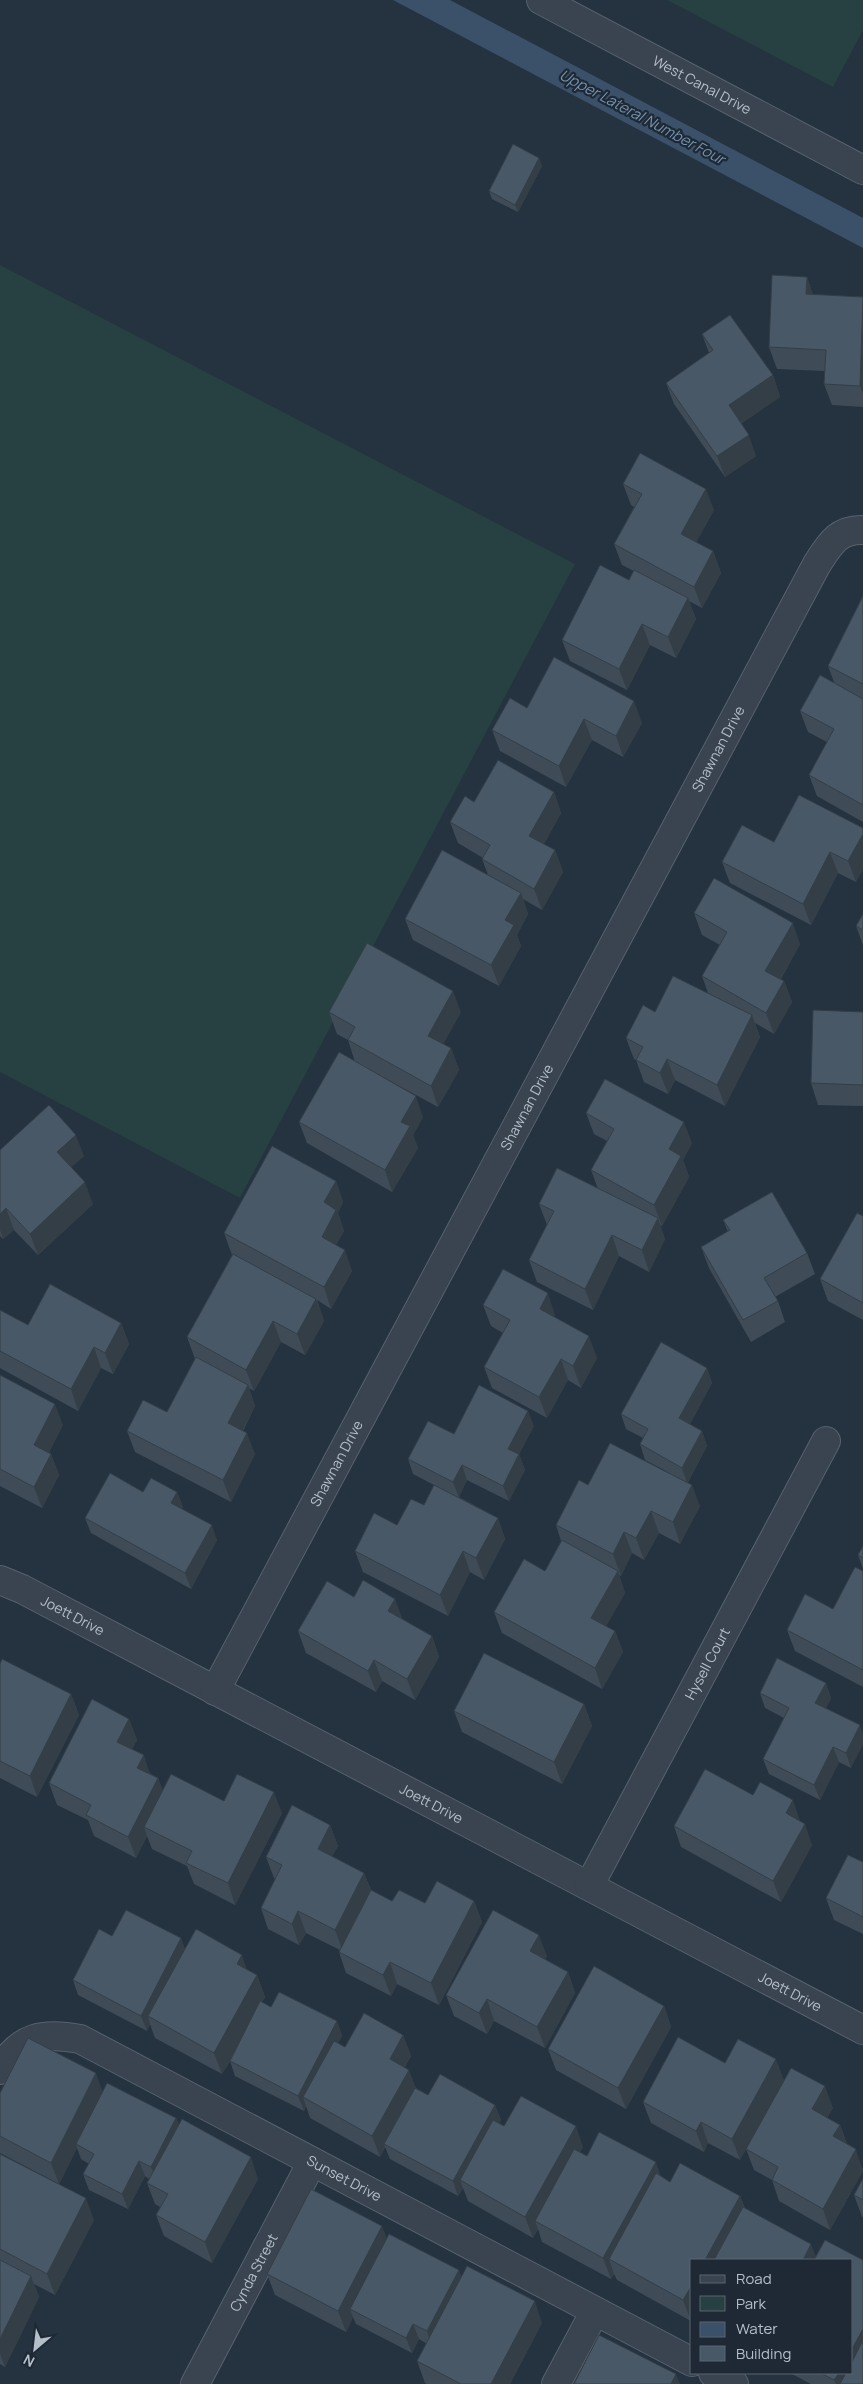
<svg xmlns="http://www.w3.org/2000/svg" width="863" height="2384" font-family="Manrope,sans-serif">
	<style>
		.green { fill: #274041 }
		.water { fill: #3a5169 }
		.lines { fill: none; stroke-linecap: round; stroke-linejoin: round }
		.minor-casing { stroke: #57626d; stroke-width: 30 }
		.tertiary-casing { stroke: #57626d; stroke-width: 30 }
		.minor { stroke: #394450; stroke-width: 28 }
		.tertiary { stroke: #394450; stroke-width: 28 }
		.wall { fill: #3f4c58 }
		.shaded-wall { fill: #333e47 }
		.building { fill: #495866; stroke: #333e47 }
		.labels { text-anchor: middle; stroke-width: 4.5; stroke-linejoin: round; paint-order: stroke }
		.street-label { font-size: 14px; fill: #b5bfca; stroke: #1e2935 }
		.water-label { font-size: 15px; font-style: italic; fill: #7592ae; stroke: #1e2935 }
	</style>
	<rect width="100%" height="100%" fill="#253240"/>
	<g class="green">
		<path d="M667,0H863V30L833,87Z"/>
		<path d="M0,265L575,564L240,1198L0,1072Z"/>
	</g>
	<path class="water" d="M393,0H450L863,218V248Z"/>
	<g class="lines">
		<defs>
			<g id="minor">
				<path id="s1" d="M0,1580L22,1589L863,2030"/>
				<path id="s2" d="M215,1691L817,564C830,544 838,529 863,530"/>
				<path id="s3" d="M589,1886L826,1441"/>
				<path id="s4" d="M0,2070C20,2036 43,2032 80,2039L692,2362"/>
				<path d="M713,2373L734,2384"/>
				<path id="s5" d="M195,2384L312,2162"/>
				<path d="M556,2384L595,2311"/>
			</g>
			<g id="tertiary">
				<path id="s6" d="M541,0L863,170"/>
			</g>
		</defs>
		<use href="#minor" class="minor-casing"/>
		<use href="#tertiary" class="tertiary-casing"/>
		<use href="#minor" class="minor"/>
		<use href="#tertiary" class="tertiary"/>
	</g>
	<g class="wall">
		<path d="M539,158L542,166L518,212L492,199L489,191Z"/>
		<path d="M807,277L813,295L863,297V407L832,405L824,384L825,371L777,369L769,347Z"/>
		<path d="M702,334L773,375L780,397L741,423L756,456L725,477L674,404L666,383L709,353Z"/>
		<path d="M623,484L714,510L696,542L713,551L721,573L702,608L689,601L696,619L676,658L650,645L627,690L570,661L562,640L629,580L634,571L622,565L614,544L634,507L631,505Z"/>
		<path d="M863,596V822L817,796L809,775L827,742L808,732L800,711L834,682L828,666Z"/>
		<path d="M527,708L642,723L623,757L592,740L566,787L500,751L492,730Z"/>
		<path d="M554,792L561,813L544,844L555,850L563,872L542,910L523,899L528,914L517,935L521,946L499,986L413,940L405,919L488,875L482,859L483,858L458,843L450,822L474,802Z"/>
		<path d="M863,828L856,882L838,873L811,925L730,883L722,862L774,842Z"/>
		<path d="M694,913L800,944L781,979L784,981L792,1002L774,1034L755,1023L760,1037L725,1106L675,1080L668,1094L644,1082L636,1060L634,1059L626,1038L655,1012L708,993L702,976L720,945L702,935Z"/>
		<path d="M863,914V945L856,926Z"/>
		<path d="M329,1012H461L443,1044L451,1048L459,1070L438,1107L355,1062L348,1040L337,1034Z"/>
		<path d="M863,1012V1106L818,1105L811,1083Z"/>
		<path d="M586,1113L692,1143L683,1160L689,1177L662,1226L660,1225L665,1239L649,1272L619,1256L593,1310L537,1282L529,1260L547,1225L539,1204L598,1189L591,1170L607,1141L594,1134Z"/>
		<path d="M423,1117L413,1135L418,1148L392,1192L307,1143L299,1122Z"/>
		<path d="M0,1150L84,1156L71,1167L93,1204L38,1255L14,1230L3,1239L0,1236Z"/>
		<path d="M336,1181L343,1202L338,1213L344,1231L336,1245L352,1271L331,1309L317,1300L324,1321L305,1355L281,1342L254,1391L249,1388L255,1406L243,1431L255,1454L231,1502L135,1452L127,1431L167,1412L195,1359L187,1337L232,1255L224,1233Z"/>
		<path d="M863,1216V1320L828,1301L820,1279Z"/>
		<path d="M723,1220L807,1253L815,1274L775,1297L778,1301L785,1322L751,1342L709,1268L701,1247L728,1232Z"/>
		<path d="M483,1305L555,1315L554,1317L597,1358L581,1388L568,1380L547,1418L492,1388L484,1367L503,1333L491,1326Z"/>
		<path d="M0,1310L28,1325L121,1323L129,1344L113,1374L101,1368L78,1411L0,1368Z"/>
		<path d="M707,1368L712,1383L690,1424L702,1431L707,1446L688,1482L700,1506L680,1544L659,1533L644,1560L632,1553L621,1576L619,1575L625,1593L606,1626L615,1631L623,1652L602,1689L502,1633L494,1612L545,1571L561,1541L556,1525L666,1471L645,1460L640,1444L643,1438L626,1429L621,1414Z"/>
		<path d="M0,1375L63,1425L49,1452L51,1454L59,1475L42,1508L0,1486Z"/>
		<path d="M534,1426L519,1454L525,1470L509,1501L467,1480L459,1497L498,1518L505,1539L484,1580L470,1572L448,1616L363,1572L355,1551L397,1525L424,1505L434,1485L413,1474L408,1459L454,1434Z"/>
		<path d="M143,1492H177L183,1507L182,1509L217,1540L191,1589L91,1533L85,1518Z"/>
		<path d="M863,1546V1569L858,1555Z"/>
		<path d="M863,1571V1687L795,1651L787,1630L833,1609Z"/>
		<path d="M354,1597L402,1619L432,1636L439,1657L415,1700L382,1681L376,1692L306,1653L298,1631Z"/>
		<path d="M0,1664L71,1694L79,1715L37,1797L0,1778Z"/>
		<path d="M826,1683L831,1698L826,1708L860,1725L851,1768L839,1762L820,1800L769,1774L763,1759L784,1718L765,1708L760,1693Z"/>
		<path d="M584,1704L592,1726L562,1784L462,1732L454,1711Z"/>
		<path d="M129,1719L137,1740L132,1749L151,1774L158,1778L163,1791L224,1801L282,1813L235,1905L194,1884L187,1866L152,1849L147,1836L136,1858L94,1836L88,1820L57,1805L49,1783Z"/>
		<path d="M800,1821L812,1845L781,1902L681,1847L674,1826Z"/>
		<path d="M330,1825L338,1846L332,1856L364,1873L371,1890L392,1901L425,1903L474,1901L482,1922L439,2005L397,1984L391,1996L346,1973L339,1952L340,1950L306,1933L299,1945L268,1929L261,1908L275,1879L274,1878L266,1857Z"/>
		<path d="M863,1862V1934L834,1920L826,1898Z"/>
		<path d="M112,1936L185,1949L247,1970L257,1975L265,1997L262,2002L271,2007L337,2021L342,2036L338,2043L345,2047L403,2035L411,2056L405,2067L416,2088L428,2095L495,2105L501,2120L499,2123L504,2126L583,2147L580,2152L587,2156L661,2177L670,2182L740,2196L745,2208L816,2256L863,2384H811L790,2373H852L692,2260L691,2321L617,2280L614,2274L611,2279L542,2242L538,2229L533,2238L468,2201L463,2188L458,2196L390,2159L385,2147L380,2157L310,2118L306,2106L304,2111L235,2076L230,2061L222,2074L155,2038L150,2024L147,2031L78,1995L73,1980Z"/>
		<path d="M547,1956L545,1960L568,1972L575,1993L545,2048L494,2021L487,2034L454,2016L446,1995Z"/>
		<path d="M664,2006L671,2027L626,2109L556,2070L548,2049Z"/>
		<path d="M725,2063L784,2080L740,2160L708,2143L704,2152L651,2123L643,2102Z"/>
		<path d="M103,2091L176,2118L179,2125L258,2179L212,2263L164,2236L156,2215L160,2207L155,2204L147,2183L149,2179L145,2176L128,2209L89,2190L83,2174L89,2164L81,2159L77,2148L59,2184L0,2153V2093Z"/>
		<path d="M833,2108L827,2118L840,2125L847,2144L863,2170V2171L830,2230L779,2201L772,2180L754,2170L746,2149Z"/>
		<path d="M0,2154L94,2220L55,2295L34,2284L39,2297L5,2367L0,2364Z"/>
		<path d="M863,2178V2217H862L854,2195Z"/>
		<path d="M387,2239L459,2270L461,2278L542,2323L510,2384H427L425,2383L417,2361L427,2344L419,2339L412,2353L356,2324L353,2317L346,2332L275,2295L267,2274Z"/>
	</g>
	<g class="shaded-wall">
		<path d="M539,158L542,166L518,212L515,205Z"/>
		<path d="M807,277L814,298L806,294Z"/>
		<path d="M863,311V394L860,386Z"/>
		<path d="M773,375L780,397L737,427L729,405Z"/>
		<path d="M749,435L756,456L725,477L717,456Z"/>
		<path d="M706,489L714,510L689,556L681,534Z"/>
		<path d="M713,551L721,573L702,608L694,587Z"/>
		<path d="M688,598L696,619L676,658L668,637Z"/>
		<path d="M642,624L650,645L627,690L619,669Z"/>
		<path d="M634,701L642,723L623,757L616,736Z"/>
		<path d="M584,719L592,740L566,787L559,766Z"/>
		<path d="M554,792L561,813L537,857L529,836Z"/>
		<path d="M863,834V870L856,882L848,861Z"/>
		<path d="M555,850L563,872L542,910L534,889Z"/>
		<path d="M830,852L838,873L811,925L803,904Z"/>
		<path d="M521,893L528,914L517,935L521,946L499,986L491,965L505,920Z"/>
		<path d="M793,923L800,944L773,992L765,971Z"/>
		<path d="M784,981L792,1002L774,1034L766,1013Z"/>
		<path d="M453,991L461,1012L436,1057L428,1036Z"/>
		<path d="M752,1015L760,1037L725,1106L717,1085Z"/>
		<path d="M451,1048L459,1070L438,1107L431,1086Z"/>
		<path d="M667,1059L675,1080L668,1094L660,1073Z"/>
		<path d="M416,1096L423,1117L413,1135L418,1148L392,1192L385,1170L401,1122Z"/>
		<path d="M684,1122L692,1143L683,1160L689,1177L662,1226L654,1205L669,1149Z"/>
		<path d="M76,1135L84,1156L65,1173L57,1152Z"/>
		<path d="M336,1181L343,1202L338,1213L344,1231L329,1258L322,1237L324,1202Z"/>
		<path d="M85,1182L93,1204L38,1255L30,1234Z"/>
		<path d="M6,1208L14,1230L3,1239L0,1230V1214Z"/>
		<path d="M658,1218L665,1239L649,1272L642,1250Z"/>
		<path d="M612,1235L619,1256L593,1310L585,1289Z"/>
		<path d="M345,1250L352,1271L331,1309L324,1287Z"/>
		<path d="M548,1293L555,1315L547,1330L540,1309Z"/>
		<path d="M316,1299L324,1321L305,1355L297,1334Z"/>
		<path d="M273,1321L281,1342L254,1391L246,1370Z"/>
		<path d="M121,1323L129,1344L113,1374L105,1353Z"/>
		<path d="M589,1336L597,1358L581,1388L573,1366Z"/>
		<path d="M94,1347L101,1368L78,1411L71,1389Z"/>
		<path d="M561,1359L568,1380L547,1418L539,1397Z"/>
		<path d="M707,1368L712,1383L685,1433L679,1418Z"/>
		<path d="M248,1385L255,1406L235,1445L228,1423Z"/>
		<path d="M55,1404L63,1425L42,1466L34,1445Z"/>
		<path d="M528,1411L534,1426L514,1464L508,1449Z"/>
		<path d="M702,1431L707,1446L687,1483L682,1468Z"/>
		<path d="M247,1433L255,1454L231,1502L223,1480Z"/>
		<path d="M51,1454L59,1475L42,1508L34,1487Z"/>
		<path d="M519,1454L525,1470L509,1501L503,1486Z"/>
		<path d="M462,1465L467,1480L459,1497L453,1482Z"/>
		<path d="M692,1485L700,1506L680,1544L673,1522Z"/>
		<path d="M177,1492L183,1507L177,1518L171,1503Z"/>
		<path d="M651,1511L659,1533L644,1560L636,1538Z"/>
		<path d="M498,1518L505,1539L484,1580L476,1558Z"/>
		<path d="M212,1525L217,1540L191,1589L185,1573Z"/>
		<path d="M624,1532L632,1553L621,1576L613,1554Z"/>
		<path d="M463,1551L470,1572L448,1616L440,1595Z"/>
		<path d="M618,1571L625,1593L599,1639L591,1618Z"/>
		<path d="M395,1599L403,1620L388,1611Z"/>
		<path d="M615,1631L623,1652L602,1689L595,1668Z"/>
		<path d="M432,1636L439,1657L415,1700L407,1679Z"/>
		<path d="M374,1660L382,1681L376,1692L368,1671Z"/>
		<path d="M826,1683L831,1698L821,1718L815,1703Z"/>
		<path d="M71,1694L79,1715L37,1797L30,1776Z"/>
		<path d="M584,1704L592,1726L562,1784L554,1762Z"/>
		<path d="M129,1719L137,1740L124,1763L117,1742Z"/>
		<path d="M860,1725L863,1734V1745L851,1768L846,1753Z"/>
		<path d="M833,1747L839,1762L820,1800L814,1785Z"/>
		<path d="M144,1755L151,1777L137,1768Z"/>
		<path d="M158,1778L166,1799L144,1827L147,1836L136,1858L128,1837Z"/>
		<path d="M274,1792L282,1813L235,1905L228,1883Z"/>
		<path d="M793,1800L800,1821L786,1813Z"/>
		<path d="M805,1824L812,1845L781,1902L773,1881Z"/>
		<path d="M330,1825L338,1846L325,1870L318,1849Z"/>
		<path d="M364,1873L372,1894L343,1952L335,1930Z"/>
		<path d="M474,1901L482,1922L439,2005L431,1983Z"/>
		<path d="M298,1911L306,1933L299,1945L292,1924Z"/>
		<path d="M539,1935L547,1956L538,1973L530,1951Z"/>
		<path d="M181,1938L187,1954L148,2016L150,2024L147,2031L141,2016Z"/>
		<path d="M242,1955L249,1976L237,1964Z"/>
		<path d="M390,1962L397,1984L391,1996L383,1975Z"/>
		<path d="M568,1972L575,1993L545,2048L537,2027Z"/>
		<path d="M257,1975L265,1997L222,2074L214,2053Z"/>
		<path d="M487,1999L494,2021L487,2034L479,2013Z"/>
		<path d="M664,2006L671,2027L626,2109L618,2088Z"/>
		<path d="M337,2021L342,2036L309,2100L303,2097L306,2106L304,2111L298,2096Z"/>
		<path d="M403,2035L411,2056L397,2080L390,2059Z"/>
		<path d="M776,2059L784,2080L740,2160L732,2139Z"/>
		<path d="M409,2070L417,2091L384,2144L385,2147L380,2157L372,2136Z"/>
		<path d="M96,2073L104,2095L76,2144L77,2148L59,2184L51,2163Z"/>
		<path d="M825,2086L833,2108L820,2130L812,2109Z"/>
		<path d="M495,2105L501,2120L465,2183L460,2180L463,2188L458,2196L453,2181Z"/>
		<path d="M176,2118L182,2133L157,2182L151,2167Z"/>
		<path d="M701,2122L708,2143L704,2152L696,2131Z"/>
		<path d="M840,2125L847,2146L833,2136Z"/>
		<path d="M576,2126L583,2147L541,2224L535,2221L538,2229L533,2238L525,2217Z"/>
		<path d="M856,2149L863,2171L830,2230L823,2209Z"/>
		<path d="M251,2157L258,2179L212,2263L205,2242Z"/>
		<path d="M139,2161L145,2176L128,2209L122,2194Z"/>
		<path d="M656,2162L663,2183L609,2259L614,2274L611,2279L603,2258Z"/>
		<path d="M740,2196L748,2217L725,2260H705Z"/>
		<path d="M86,2198L94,2220L55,2295L47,2274Z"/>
		<path d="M382,2226L390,2247L350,2309L353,2317L346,2332L338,2311Z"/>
		<path d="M811,2244L817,2260H803Z"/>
		<path d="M459,2270L464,2285L432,2347L427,2331Z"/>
		<path d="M31,2276L39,2297L5,2367L0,2354V2339Z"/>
		<path d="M692,2285V2304H691L692,2307L691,2321L683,2300Z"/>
		<path d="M535,2301L542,2323L510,2384H491Z"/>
		<path d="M413,2324L419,2339L412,2353L406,2338Z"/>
		<path d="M863,2329V2364L852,2384H836L834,2380L839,2373H852V2349Z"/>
		<path d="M676,2374L680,2384H671Z"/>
	</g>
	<g class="building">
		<path d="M513,144L539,158L515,205L489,191Z"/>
		<path d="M772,275L807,277L806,294L863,297L860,386L824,384L826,350L769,347Z"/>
		<path d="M730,315L773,375L729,405L749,435L717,456L666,383L713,350L702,334Z"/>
		<path d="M640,453L706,489L681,534L713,551L694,587L614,544L642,494L623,484Z"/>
		<path d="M600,565L629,580L634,570L688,598L668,637L642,624L619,669L562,640Z"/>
		<path d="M863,596V684L828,666Z"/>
		<path d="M554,657L634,701L616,736L584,719L559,766L492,730L510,698L527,708Z"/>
		<path d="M820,675L863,699V805L809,775L834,729L800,711Z"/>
		<path d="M498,760L554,792L529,836L555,850L534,889L482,859L490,845L450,822L465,796L474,802Z"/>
		<path d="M799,795L863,828V834L848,861L830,852L803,904L722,862L742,825L774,842Z"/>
		<path d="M442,850L521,893L505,920L514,925L491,965L405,919Z"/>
		<path d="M714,878L793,923L765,971L784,981L766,1013L702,976L727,932L694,913Z"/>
		<path d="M863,914V930L856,926Z"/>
		<path d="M367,943L453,991L428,1036L451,1048L431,1086L348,1040L355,1027L329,1012Z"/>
		<path d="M673,976L752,1015L717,1085L667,1059L660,1073L636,1060L643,1047L626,1038L643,1005L655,1012Z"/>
		<path d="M813,1010L863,1012V1085L811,1083Z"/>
		<path d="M339,1052L416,1096L401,1122L410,1126L385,1170L299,1122Z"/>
		<path d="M605,1079L684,1122L669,1149L681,1156L654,1205L591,1170L614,1129L586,1113Z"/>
		<path d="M49,1105L76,1135L57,1152L85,1182L30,1234L6,1208L0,1214V1150Z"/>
		<path d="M272,1146L336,1181L324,1202L336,1210L322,1237L345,1250L324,1287L224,1233Z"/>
		<path d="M557,1168L658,1218L642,1250L612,1235L585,1289L529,1260L554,1211L539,1204Z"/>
		<path d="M772,1192L807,1253L764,1278L778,1301L743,1320L701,1247L730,1230L723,1220Z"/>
		<path d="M857,1213L863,1216V1303L820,1279Z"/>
		<path d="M233,1254L316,1299L297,1334L273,1321L246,1370L187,1337Z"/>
		<path d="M503,1269L548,1293L540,1309L589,1336L573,1366L561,1359L539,1397L484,1367L510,1320L483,1305Z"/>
		<path d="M50,1284L121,1323L105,1353L94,1347L71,1389L0,1351V1310L28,1325Z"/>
		<path d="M661,1342L707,1368L679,1418L702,1431L682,1468L640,1444L648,1429L621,1414Z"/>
		<path d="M196,1357L248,1385L228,1423L247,1433L223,1480L127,1431L143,1400L167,1412Z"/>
		<path d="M0,1375L55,1404L34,1445L51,1454L34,1487L0,1469Z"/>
		<path d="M479,1385L528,1411L508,1449L519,1454L503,1486L462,1465L453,1482L408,1459L428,1421L454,1434Z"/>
		<path d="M610,1443L692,1485L673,1522L651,1511L636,1538L624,1532L613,1554L556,1525L579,1480L588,1485Z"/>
		<path d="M110,1473L143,1492L151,1478L177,1492L171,1503L212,1525L185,1573L85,1518Z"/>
		<path d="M434,1485L498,1518L476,1558L463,1551L440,1595L355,1551L374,1513L397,1525L411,1499L424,1505Z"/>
		<path d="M562,1540L618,1571L591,1618L615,1631L595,1668L494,1612L524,1559L545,1571Z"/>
		<path d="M863,1546V1558L858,1555Z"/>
		<path d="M855,1567L863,1571V1670L787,1630L805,1594L833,1609Z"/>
		<path d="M363,1580L395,1599L388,1611L432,1636L407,1679L374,1660L368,1671L298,1631L327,1581L354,1597Z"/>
		<path d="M484,1653L584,1704L554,1762L454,1711Z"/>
		<path d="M777,1658L826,1683L815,1703L860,1725L846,1753L833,1747L814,1785L763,1759L789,1708L760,1693Z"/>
		<path d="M2,1659L71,1694L30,1776L0,1761V1664Z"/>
		<path d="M92,1699L129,1719L117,1742L144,1755L137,1768L158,1778L128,1837L86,1815L91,1805L49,1783Z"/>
		<path d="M705,1769L753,1795L760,1782L793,1800L786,1813L805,1824L773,1881L674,1826Z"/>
		<path d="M171,1774L224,1801L237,1774L274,1792L228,1883L186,1863L192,1851L144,1827Z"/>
		<path d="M292,1805L330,1825L318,1849L364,1873L335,1930L298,1911L292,1924L261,1908L282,1865L266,1857Z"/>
		<path d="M848,1855L863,1862V1917L826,1898Z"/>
		<path d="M437,1881L474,1901L431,1983L390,1962L383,1975L339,1952L371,1890L392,1901L399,1890L425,1903Z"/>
		<path d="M126,1910L181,1938L141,2016L73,1980L99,1929L112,1936Z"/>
		<path d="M493,1910L539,1935L530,1951L568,1972L537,2027L487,1999L479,2013L446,1995Z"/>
		<path d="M196,1929L242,1955L237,1964L257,1975L214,2053L148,2016Z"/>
		<path d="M594,1966L664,2006L618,2088L548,2049Z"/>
		<path d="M279,1992L337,2021L298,2096L230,2061L260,2001L271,2007Z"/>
		<path d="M364,2013L403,2035L390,2059L409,2070L372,2136L303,2097L334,2041L345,2047Z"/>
		<path d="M678,2037L725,2063L738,2039L776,2059L732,2139L701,2122L696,2131L643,2102Z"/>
		<path d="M28,2038L96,2073L51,2163L0,2136V2093Z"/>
		<path d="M791,2068L825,2086L812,2109L840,2125L833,2136L856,2149L823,2209L772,2180L778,2167L746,2149Z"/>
		<path d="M440,2074L495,2105L453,2181L384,2144L415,2088L428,2095Z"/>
		<path d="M107,2083L176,2118L151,2167L139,2161L122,2194L83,2174L94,2154L76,2144Z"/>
		<path d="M521,2096L576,2126L525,2217L460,2180L493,2120L504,2126Z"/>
		<path d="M182,2119L251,2157L205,2242L156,2215L168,2194L147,2183Z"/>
		<path d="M599,2132L656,2162L603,2258L535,2221L574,2149L587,2156Z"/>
		<path d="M0,2154L86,2198L47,2274L0,2249Z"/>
		<path d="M680,2163L740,2196L705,2260H692V2285L683,2300L609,2259L656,2173L670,2182Z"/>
		<path d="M863,2178V2200L854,2195Z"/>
		<path d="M311,2189L382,2226L338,2311L267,2274Z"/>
		<path d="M743,2207L811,2244L803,2260H714Z"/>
		<path d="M389,2234L459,2270L427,2331L413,2324L406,2338L350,2309Z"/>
		<path d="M825,2240L863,2260V2329L852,2349V2260H814Z"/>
		<path d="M0,2260L31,2276L0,2339Z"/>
		<path d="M467,2266L535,2301L491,2384H461L417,2361Z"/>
		<path d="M599,2335L676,2374L671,2384H574Z"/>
		<path d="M863,2340V2384H840L846,2373H852V2362Z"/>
		<path d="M821,2373H839L834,2380Z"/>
	</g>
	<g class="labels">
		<g class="street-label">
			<text dy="5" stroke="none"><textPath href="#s6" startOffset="182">West Canal Drive</textPath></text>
			<text dy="5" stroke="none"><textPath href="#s2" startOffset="1068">Shawnan Drive</textPath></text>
			<text dy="5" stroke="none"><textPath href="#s2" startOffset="662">Shawnan Drive</textPath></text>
			<text dy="5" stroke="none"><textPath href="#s2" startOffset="258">Shawnan Drive</textPath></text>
			<text dy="5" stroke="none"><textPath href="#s1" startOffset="81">Joett Drive</textPath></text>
			<text dy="5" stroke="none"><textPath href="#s3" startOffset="252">Hysell Court</textPath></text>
			<text dy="5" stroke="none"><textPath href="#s1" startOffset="486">Joett Drive</textPath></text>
			<text dy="5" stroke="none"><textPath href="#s1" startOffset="891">Joett Drive</textPath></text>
			<text dy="5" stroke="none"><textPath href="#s4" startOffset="392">Sunset Drive</textPath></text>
			<text dy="5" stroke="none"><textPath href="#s5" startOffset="126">Cynda Street</textPath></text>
		</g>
		<g class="water-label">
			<text transform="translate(642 117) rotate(28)" y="5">Upper Lateral Number Four</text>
		</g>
	</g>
	<rect x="690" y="2259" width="162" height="115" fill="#1e2935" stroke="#5a6571"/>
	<rect x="700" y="2275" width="25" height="8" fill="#394450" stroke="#5a6571"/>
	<text x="736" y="2284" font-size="15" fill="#b5bfca">Road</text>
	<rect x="700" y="2296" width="25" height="15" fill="#274041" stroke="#5a6571"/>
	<text x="736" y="2309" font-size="15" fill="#b5bfca">Park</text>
	<rect x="700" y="2322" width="25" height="15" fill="#3a5169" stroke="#5a6571"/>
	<text x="736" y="2334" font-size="15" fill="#b5bfca">Water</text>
	<rect x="700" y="2346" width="25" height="15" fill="#495866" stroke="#5a6571"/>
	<text x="736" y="2359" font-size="15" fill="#b5bfca">Building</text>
	<g transform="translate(35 2349) rotate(208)" stroke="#1e2935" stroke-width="4" paint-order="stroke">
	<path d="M0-4L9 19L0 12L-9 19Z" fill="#b5bfca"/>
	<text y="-8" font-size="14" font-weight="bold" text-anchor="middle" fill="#b5bfca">N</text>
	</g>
</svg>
